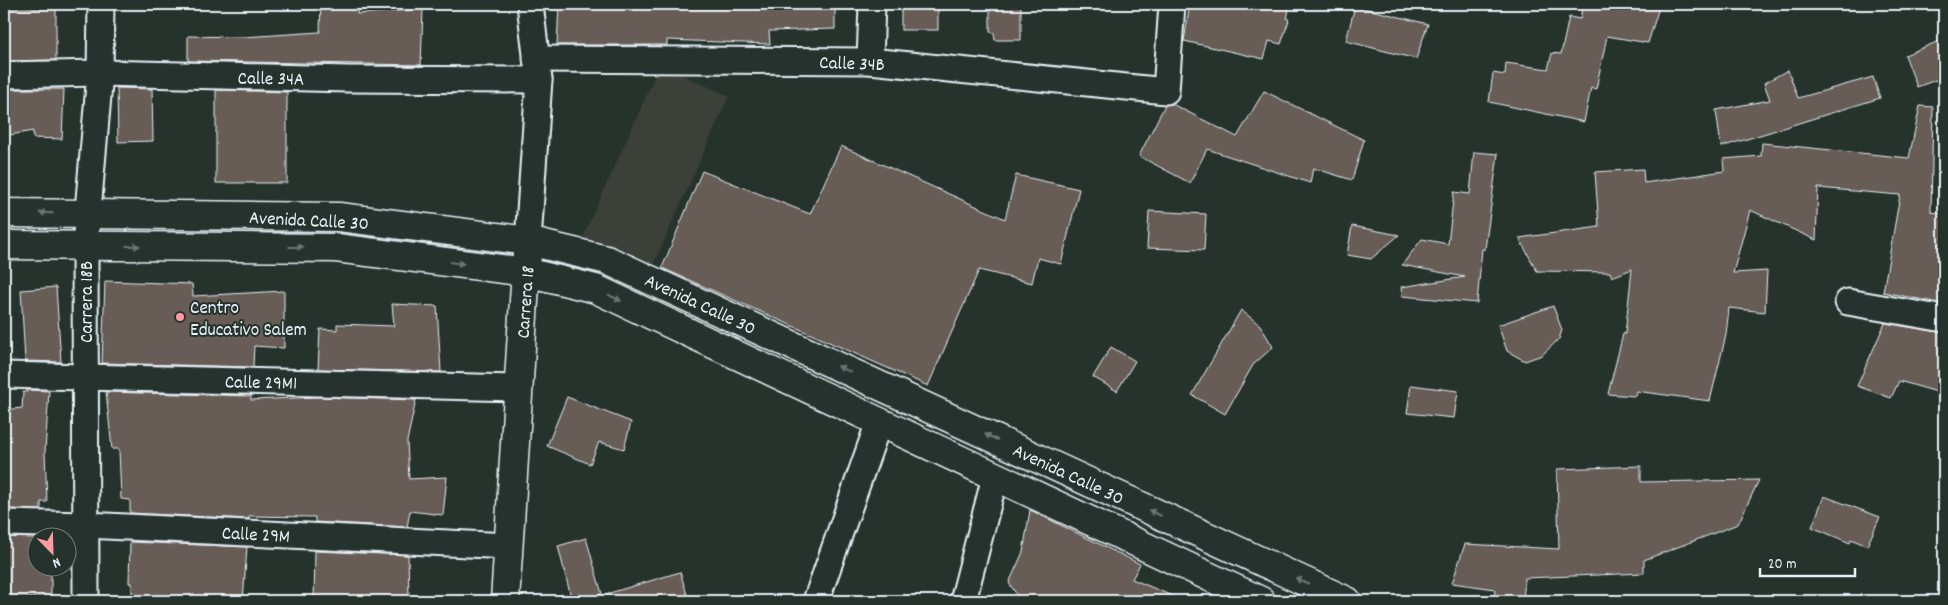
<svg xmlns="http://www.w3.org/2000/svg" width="1948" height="605" font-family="Dekko,sans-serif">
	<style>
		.built { fill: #3a4039 }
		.building { fill: #685d56; stroke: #e8f1f8 }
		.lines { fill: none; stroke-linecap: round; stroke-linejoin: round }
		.street-casing { stroke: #e8f1f8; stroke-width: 29 }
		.secondary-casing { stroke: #e8f1f8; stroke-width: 31 }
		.street { stroke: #26332d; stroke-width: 25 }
		.secondary { stroke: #26332d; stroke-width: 28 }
		.oneway { fill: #6a7674 }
		.poi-dot { fill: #ff9aa2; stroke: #26332d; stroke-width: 2 }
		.labels { text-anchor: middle; stroke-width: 4; stroke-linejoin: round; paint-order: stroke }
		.street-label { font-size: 19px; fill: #e8f1f8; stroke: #26332d }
		.poi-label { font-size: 19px; fill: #e8f1f8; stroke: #26332d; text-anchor: start }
	</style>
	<rect width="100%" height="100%" fill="#26332d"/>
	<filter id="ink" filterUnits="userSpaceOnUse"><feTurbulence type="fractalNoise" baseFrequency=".02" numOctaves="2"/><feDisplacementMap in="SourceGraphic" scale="10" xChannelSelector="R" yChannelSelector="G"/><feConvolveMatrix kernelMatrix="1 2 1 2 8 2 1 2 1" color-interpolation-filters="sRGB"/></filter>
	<g filter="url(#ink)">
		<path class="built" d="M660,65L729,96L651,270L582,239Z"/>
		<g class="building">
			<path d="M321,4H358L357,14L423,9L421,65L188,61V36L244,37L320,32Z"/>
			<path d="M559,4H835V29L769,31L770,44L667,40V45H557Z"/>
			<rect x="901" y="4" width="37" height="26"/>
			<path d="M990,4H1021V40H995L994,33L990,32Z"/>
			<path d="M1190,4H1290L1287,19L1289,20L1281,44L1269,41L1264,59L1184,41Z"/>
			<path d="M1583,4H1660L1648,43L1607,36L1596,89L1591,88L1584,122L1489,102L1493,73L1505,75L1506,63L1548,69L1552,53L1561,54L1569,17L1580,19Z"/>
			<path d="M1355,6L1428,24L1416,59L1346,41Z"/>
			<path d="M4,8H56V60L4,61Z"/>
			<path d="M1944,39V77L1917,87L1905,55Z"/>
			<path d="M1788,70L1798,98L1873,77L1880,98L1721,147L1716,110L1770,100L1764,83Z"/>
			<path d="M117,88L152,89L153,141L118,142Z"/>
			<path d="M4,89H64L62,139L33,138V131L4,136Z"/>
			<path d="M216,90L287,92V183H216Z"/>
			<path d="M1264,91L1364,140L1352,180L1313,168L1310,183L1207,149L1190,183L1139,156L1165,105L1172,104L1237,137Z"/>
			<path d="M1920,106L1933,107L1931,212L1944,214V304L1883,292L1900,195L1818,188L1816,240L1750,210L1733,273L1767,271L1765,312L1729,308L1726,335L1710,401L1636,391L1635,396L1608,394L1623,334H1625L1632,269L1612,277L1610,272L1537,271L1519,238L1599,227L1595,172L1643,169L1644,183L1724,171L1723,159L1761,156L1762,143L1909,158Z"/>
			<path d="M841,146L1005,219L1016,175L1079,189L1061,264L1038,258L1032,283L979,270L928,386L662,268L702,171L810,214Z"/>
			<path d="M1474,152L1498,154L1485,249H1482L1477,303L1402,296L1401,287L1465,277L1402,265L1422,239L1448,244L1454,192L1470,194Z"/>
			<path d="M1149,211L1206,214L1204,250L1147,248Z"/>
			<path d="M1352,226L1399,235L1371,259L1347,255Z"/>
			<path d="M105,281L192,284L193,296L284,291V348L254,346L253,367L102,363Z"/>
			<path d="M56,287L61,362L25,361L21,290Z"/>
			<path d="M392,304L437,306L441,372L318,369L320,329L337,330V324L394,326Z"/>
			<path d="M1553,306L1562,330L1559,339L1542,355L1525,361L1507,351L1498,325Z"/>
			<path d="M1241,310L1260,325L1273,347L1253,365L1225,414L1192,395Z"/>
			<path d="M1885,323L1944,333V394L1899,381L1891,398L1857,386Z"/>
			<path d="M1111,347L1135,361L1117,391L1093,377Z"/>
			<path d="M1411,385L1458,391L1454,418L1407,413Z"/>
			<path d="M27,390L49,391L45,452L47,502H41V510L4,509V410L22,408L23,392H27Z"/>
			<path d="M106,392L251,396V400L317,397L416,400L407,441L409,479L447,477L443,515L410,511L407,527L315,522V517L249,516V519L130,513V500L121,499L119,449H112Z"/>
			<path d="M567,397L631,422L624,449L599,442L590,464L547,446Z"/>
			<path d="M1641,466V482L1759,480L1738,524L1644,560V573L1525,578L1523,601H1494L1495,589L1452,583L1465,544L1559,549L1557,469Z"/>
			<path d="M1824,496L1880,517L1867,546L1851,539L1850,543L1812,527Z"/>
			<path d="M1030,510L1140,564L1132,579L1184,601H1021L1009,583L1023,552Z"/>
			<path d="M4,537L38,538V568L51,569V598H4Z"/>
			<path d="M586,538L602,594L572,601L558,546Z"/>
			<path d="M130,542L247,547L243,601H132V583H129Z"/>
			<path d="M315,551L408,555L409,599L314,601Z"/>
			<path d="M680,572L689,601H604L603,595Z"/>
		</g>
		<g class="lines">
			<defs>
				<g id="street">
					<path d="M536,59L870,61L1166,91L1172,4"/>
					<path d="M870,61L872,4"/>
					<path d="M4,75L100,73L348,79L539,80"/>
					<path d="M528,241L539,80L530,4"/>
					<path d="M1848,302L1944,319"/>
					<path d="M4,375L518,388"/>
					<path d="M4,523L86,525L508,546"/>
					<path d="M86,601L85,245L100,73L101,4"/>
					<path d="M816,601L879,422"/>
					<path d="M963,601L995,477"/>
				</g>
				<g id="secondary">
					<path d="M4,213L339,217L528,241L607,260L1347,601"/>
					<path d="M4,245L336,248L526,272L596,289L1261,601"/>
					<path d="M505,601L527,253"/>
				</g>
			</defs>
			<use href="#street" class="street-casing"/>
			<use href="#secondary" class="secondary-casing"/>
			<use href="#street" class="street"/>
			<use href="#secondary" class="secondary"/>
		</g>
		<defs><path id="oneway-solid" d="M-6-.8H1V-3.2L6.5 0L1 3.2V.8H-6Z" transform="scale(1.25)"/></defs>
		<g class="oneway">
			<use href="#oneway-solid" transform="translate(46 213) rotate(-179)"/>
			<use href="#oneway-solid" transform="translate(133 246)"/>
			<use href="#oneway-solid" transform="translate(296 247)"/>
			<use href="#oneway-solid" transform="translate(457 263) rotate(7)"/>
			<use href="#oneway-solid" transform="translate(615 298) rotate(25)"/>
			<use href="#oneway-solid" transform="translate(844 369) rotate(-155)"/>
			<use href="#oneway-solid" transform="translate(991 437) rotate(-155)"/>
			<use href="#oneway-solid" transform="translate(1155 513) rotate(-155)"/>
			<use href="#oneway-solid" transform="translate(1302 581) rotate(-155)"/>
		</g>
	</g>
	<circle class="poi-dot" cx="180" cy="317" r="5"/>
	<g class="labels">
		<g class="street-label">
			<text transform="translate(852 62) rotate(2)" y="7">Calle 34B</text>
			<text transform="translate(271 77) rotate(1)" y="7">Calle 34A</text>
			<text transform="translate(309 219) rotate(3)" y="7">Avenida Calle 30</text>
			<text transform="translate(85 302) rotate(-90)" y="7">Carrera 18B</text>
			<text transform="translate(524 302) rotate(-86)" y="7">Carrera 18</text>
			<text transform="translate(701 303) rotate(25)" y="7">Avenida Calle 30</text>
			<text transform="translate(261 381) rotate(1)" y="7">Calle 29M1</text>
			<text transform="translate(1069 473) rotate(25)" y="7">Avenida Calle 30</text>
			<text transform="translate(256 533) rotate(3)" y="7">Calle 29M</text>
		</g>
		<g class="poi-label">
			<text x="190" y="313">Centro<tspan x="190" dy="22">Educativo Salem</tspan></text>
		</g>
	</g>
	<rect width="1948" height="605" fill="none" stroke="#26332d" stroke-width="20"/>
	<rect x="10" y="10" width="1928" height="585" fill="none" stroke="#e8f1f8" stroke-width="2" filter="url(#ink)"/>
	<g transform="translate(52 552) rotate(157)"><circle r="24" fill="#26332d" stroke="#747f7e"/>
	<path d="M0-4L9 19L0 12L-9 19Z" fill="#ff9aa2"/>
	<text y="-8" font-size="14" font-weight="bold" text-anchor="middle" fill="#e8f1f8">N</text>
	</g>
	<path d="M1760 568v8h95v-8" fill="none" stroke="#e8f1f8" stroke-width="2.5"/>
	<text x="1768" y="568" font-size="15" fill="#e8f1f8" stroke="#26332d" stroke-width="4" paint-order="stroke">20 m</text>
</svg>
